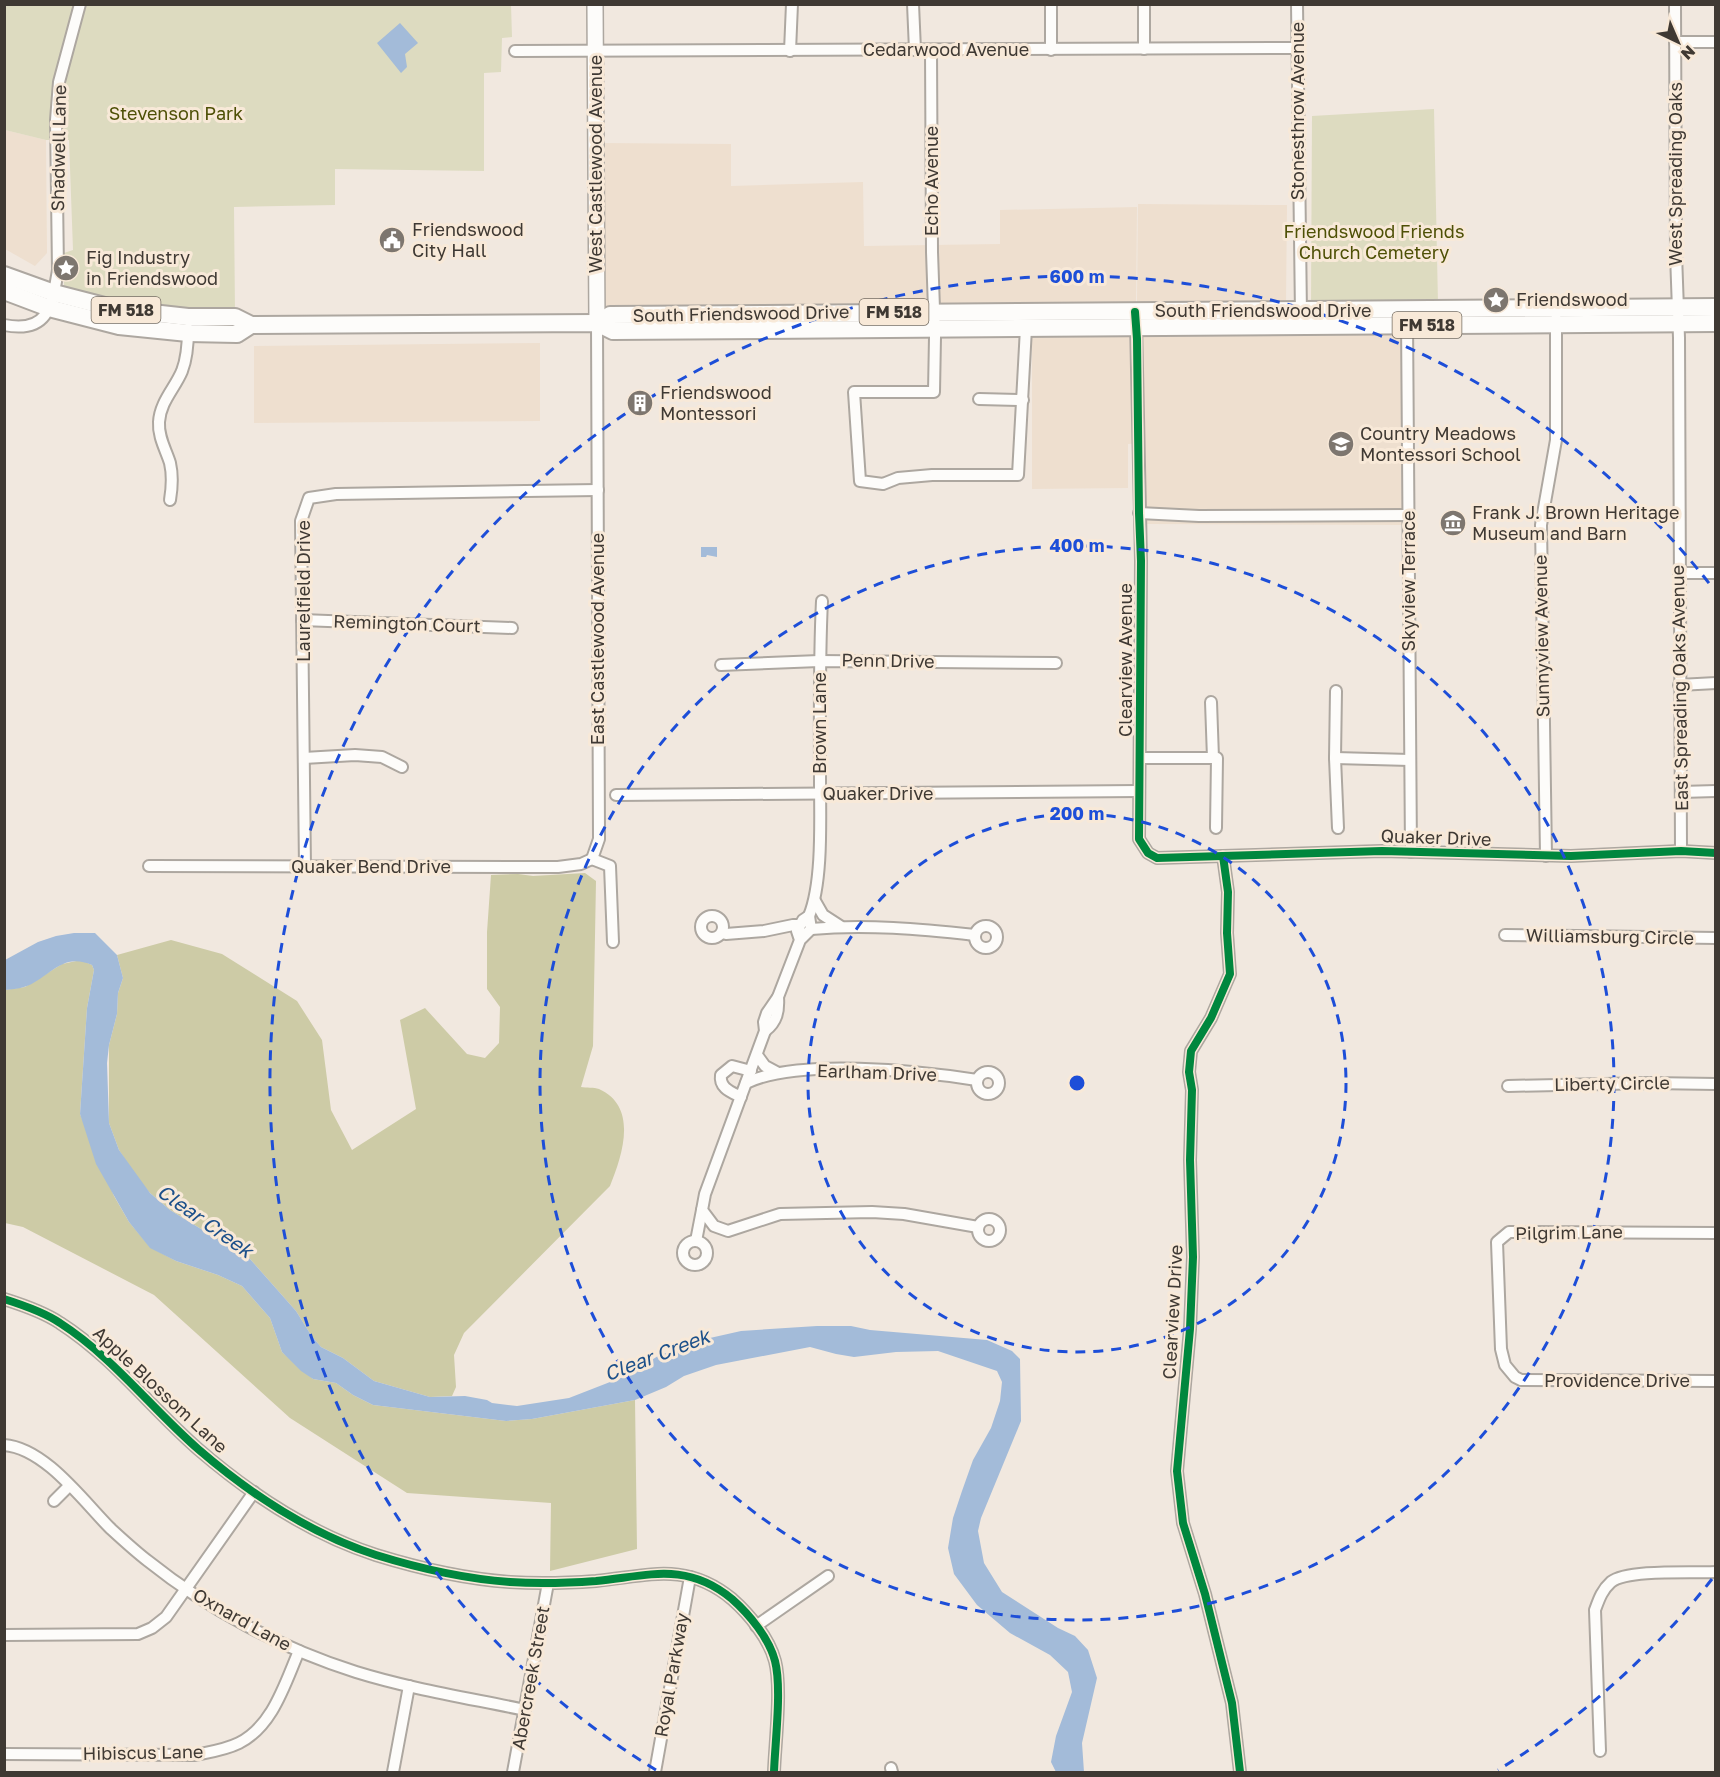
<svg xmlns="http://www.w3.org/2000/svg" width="1720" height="1777" font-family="'Golos Text',sans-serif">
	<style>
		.built { fill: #eedfcf }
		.green { fill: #dddbc0 }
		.forest { fill: #cdcba6 }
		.water { fill: #a3bbd9 }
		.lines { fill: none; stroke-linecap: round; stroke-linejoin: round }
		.street-casing { stroke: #ada7a0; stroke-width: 14 }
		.secondary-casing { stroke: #ada7a0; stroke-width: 18 }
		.primary-casing { stroke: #ada7a0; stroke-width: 20 }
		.street { stroke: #fdfcfa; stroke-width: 10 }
		.secondary { stroke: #fdfcfa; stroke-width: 15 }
		.primary { stroke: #fdfcfa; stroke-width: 16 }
		.cycleway-casing { stroke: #f8e9d8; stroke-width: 11 }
		.cycleway { stroke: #00873e; stroke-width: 8 }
		.ring { fill: none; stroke: #1d4ed8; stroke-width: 3; stroke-dasharray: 10 8 }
		.labels { text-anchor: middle; stroke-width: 6; stroke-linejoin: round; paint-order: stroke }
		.shield { fill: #f8e9d8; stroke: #766e64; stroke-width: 1.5 }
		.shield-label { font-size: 16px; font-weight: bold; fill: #3f3933 }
		.street-label { font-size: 18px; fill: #3f3933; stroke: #f8e9d8 }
		.park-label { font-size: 18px; fill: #4e5006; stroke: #f8e9d8 }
		.poi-label { font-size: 18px; fill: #3f3933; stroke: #f8e9d8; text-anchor: start }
		.water-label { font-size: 20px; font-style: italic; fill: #1c508a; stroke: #f8e9d8 }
		.centre { fill: #1d4ed8; stroke: #f8e9d8; stroke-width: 3 }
		.ring-label { font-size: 18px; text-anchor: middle; font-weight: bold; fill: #1d4ed8; stroke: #f8e9d8; stroke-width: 6; stroke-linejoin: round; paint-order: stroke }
	</style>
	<rect width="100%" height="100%" fill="#f1e8df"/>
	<g class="built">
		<path d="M5,130L46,140L47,253L35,266L5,249Z"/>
		<path d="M601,143L731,144V186L863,182L864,246L1000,244V210L1137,207L1136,303L1071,306L608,310L604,305Z"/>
		<path d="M1138,204L1287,205L1286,304L1137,303Z"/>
		<path d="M1401,330L1403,525L1145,524L1143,443L1128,444V488L1032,489V333Z"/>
		<path d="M540,343V421L254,423V346Z"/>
	</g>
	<g class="green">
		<path d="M5,5H511L512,37L502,38L501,72L484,73V171L335,169V205L234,207L235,312C197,312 93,309 64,286V253L73,250L69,140H46L5,130Z"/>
		<path d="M1434,109L1438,304L1311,306L1312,116Z"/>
	</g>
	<g class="forest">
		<path d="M585,873L596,881L593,1046L581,1087C586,1088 594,1087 599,1089C639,1107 622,1156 610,1186L464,1333L454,1355L456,1387L452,1396L430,1397L374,1381L343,1358L321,1347L311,1335L296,1311L250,1259L170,1210L150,1193L137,1178L119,1150L109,1123V1045L117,1014L118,993L123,978L117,955L171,940L222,954L297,1001L322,1040L331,1110L352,1150L416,1109L400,1020L425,1008L467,1054L485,1058L499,1043L500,1007L487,989V932L491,875L518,874L533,876Z"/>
		<path d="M81,960L92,965L94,970L87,1008L80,1114L114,1196L129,1222L150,1247L176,1261L218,1275L242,1286L270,1318L282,1352L313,1379L336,1383L353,1395L373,1405L506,1421L532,1419L635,1400L637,1549L550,1571L551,1503L407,1493L290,1418L154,1295L23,1227L5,1223L4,990L25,987L62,964Z"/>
	</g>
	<g class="water">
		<path d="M400,23L418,43L405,54L407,67L401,73L377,43Z"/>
		<path d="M701,547H717V557L707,555L706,557H701Z"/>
		<path d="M74,933H95L117,955L123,978L118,993L117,1014L109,1045L107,1063L109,1123L119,1150L150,1193L170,1210L250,1259L296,1311L311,1335L321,1347L343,1358L374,1381L430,1397L465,1396L487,1400L492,1403L517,1406L569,1398L628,1375L658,1356L701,1340L741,1331L817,1326H851L870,1330L987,1340L1012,1351L1020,1359L1021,1421L981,1518L978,1531L984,1563L1002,1592L1058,1628L1075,1636L1088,1650L1097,1678L1082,1743L1084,1772H1056L1051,1762L1056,1736L1072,1692L1068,1672L1050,1655L1010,1633L977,1605L954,1574L948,1548L953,1518L962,1491L973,1460L991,1428L1000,1401L1002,1382L997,1371L938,1351L896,1352L854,1357L836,1354L810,1347L716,1365L684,1376L666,1387L635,1400L532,1419L506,1421L373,1405L353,1395L336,1383L313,1379L301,1371L282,1352L270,1318L242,1286L218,1275L176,1261L150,1248L129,1222L96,1164L80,1114L87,1008L94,970L92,965C61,951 49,979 24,987C18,989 11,989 5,990V960L38,942L56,936Z"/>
	</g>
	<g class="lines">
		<defs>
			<g id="street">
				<path d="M913,4L915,50"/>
				<path d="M1144,4V49"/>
				<path d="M1297,4L1301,314"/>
				<path d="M1675,4L1676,254L1679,338L1681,851"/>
				<path d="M1675,42H1716"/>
				<path d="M931,50L932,252L935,337L934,392H854L860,481L883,484L898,478L932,475H1018L1026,328"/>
				<path d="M1051,50V4"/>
				<path d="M515,51L1297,48"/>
				<path d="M790,51L792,4"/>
				<path d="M1407,320L1411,852"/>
				<path d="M1136,321L1141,561L1139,839L1148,853L1157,858L1382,851L1571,856L1681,851L1716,853"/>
				<path d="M4,325C49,334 52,305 58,270L56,120L59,82L80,4"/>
				<path d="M979,399L1023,400"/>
				<path d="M170,500C172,488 173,476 170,463C166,450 158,437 159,422C160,402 175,388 182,371C187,358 188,343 188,329"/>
				<path d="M1139,513L1199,516L1409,515"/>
				<path d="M1679,573H1716"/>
				<path d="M302,620L512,628"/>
				<path d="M721,665L819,661L1056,663"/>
				<path d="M1679,685L1716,683"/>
				<path d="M1336,691L1335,758L1338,828"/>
				<path d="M1211,702L1213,758"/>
				<path d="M304,758L355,755L382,757L402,767"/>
				<path d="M1140,758H1217L1216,828"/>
				<path d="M1335,758L1410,760"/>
				<path d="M1681,792L1716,791"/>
				<path d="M616,795L1139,791"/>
				<path d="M1223,856L1228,892L1227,933L1230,974L1211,1018L1191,1051L1189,1072L1192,1090L1190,1160L1193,1257L1190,1329L1177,1471L1183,1523L1205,1594L1232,1703L1240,1772"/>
				<path d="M1546,856L1541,525L1556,440V319"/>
				<path d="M592,859L599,839L597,323"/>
				<path d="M592,859L610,866L613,942"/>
				<path d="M149,866L558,867L581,864L592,859"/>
				<path d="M305,867L301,521L309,498L336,494L598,490"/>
				<path d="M815,901L823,915L840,926"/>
				<circle cx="712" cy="927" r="11"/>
				<path d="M809,916C823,882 820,818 820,779C820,720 819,660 822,601"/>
				<circle cx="986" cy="937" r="11"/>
				<path d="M811,929C866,924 920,929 975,935"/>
				<path d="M722,933L726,934L764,931L793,925H799"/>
				<path d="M1505,935L1716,938"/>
				<path d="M800,940L797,931L803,920L809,916L811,929L800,940L778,997L767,1013L764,1022L765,1031L705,1194L702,1210L714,1226L728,1231L780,1214L872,1212L904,1214L978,1227"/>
				<path d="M765,1031C777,1022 779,1011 778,997"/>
				<path d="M757,1055L765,1066L778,1073"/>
				<circle cx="988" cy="1083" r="11"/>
				<path d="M746,1083C797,1058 920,1071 977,1080"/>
				<path d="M1508,1086L1650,1083L1716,1084"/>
				<path d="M741,1097C731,1092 719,1088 721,1075L732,1066L751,1071"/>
				<circle cx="989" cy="1230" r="11"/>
				<path d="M1716,1233L1509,1232L1497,1242L1501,1349L1505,1365L1515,1377L1521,1380L1716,1381"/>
				<path d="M696,1241L702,1210"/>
				<circle cx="695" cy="1253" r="12"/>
				<path d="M4,1299C23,1305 44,1312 60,1323C113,1357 151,1408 198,1449C249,1493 311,1534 376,1555C418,1568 467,1579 510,1582C539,1584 568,1583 596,1581C648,1576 686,1561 732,1599C749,1614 769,1638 775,1661C782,1688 775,1743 774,1772"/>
				<path d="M4,1445C45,1448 83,1501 110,1528C122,1539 135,1551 148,1561C208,1609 282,1649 356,1672C411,1689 468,1698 525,1710"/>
				<path d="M54,1501L69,1486"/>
				<path d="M756,1626L828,1576"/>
				<path d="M4,1635L138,1634L152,1628L166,1617L254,1492"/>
				<path d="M1600,1751L1595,1610C1599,1599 1602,1590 1611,1582C1627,1569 1693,1573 1716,1572"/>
				<path d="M4,1754L195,1755C210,1752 225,1750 239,1743C273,1726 285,1683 299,1651"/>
				<path d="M891,1768L892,1772"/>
				<path d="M393,1772L409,1686"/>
				<path d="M513,1772L548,1583"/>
				<path d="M655,1772L690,1577"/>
			</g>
			<path id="secondary" d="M595,4L597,323"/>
			<g id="primary">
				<path d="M4,275L54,293L116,309L188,317H235L251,325L597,323L613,331L1716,323"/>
				<path d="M4,291L49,308L119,326L188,333L237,334L251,325"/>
				<path d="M597,323L610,315L1716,307"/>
			</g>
		</defs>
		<use href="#street" class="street-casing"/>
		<use href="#secondary" class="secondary-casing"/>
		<use href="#primary" class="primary-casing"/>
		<use href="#street" class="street"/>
		<use href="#secondary" class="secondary"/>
		<use href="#primary" class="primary"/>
		<defs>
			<g id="cycleway">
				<path d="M1135,312L1137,339L1139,513L1141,561L1139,839L1148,853L1157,858L1382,851L1571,856L1681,851L1716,853"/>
				<path d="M1223,856L1228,892L1227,933L1230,974L1211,1018L1191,1051L1189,1072L1192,1090L1190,1160L1193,1257L1190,1329L1177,1471L1183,1523L1205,1594L1232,1703L1240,1772"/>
				<path d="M4,1299C23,1305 44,1312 60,1323C113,1357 151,1408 198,1449C249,1493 311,1534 376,1555C418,1568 467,1579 510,1582C539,1584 568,1583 596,1581C648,1576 686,1561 732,1599C749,1614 769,1638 775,1661C782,1688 775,1743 774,1772"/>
			</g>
		</defs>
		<use href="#cycleway" class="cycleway-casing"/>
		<use href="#cycleway" class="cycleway"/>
	</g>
	<g class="ring">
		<circle cx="1077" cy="1083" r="269"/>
		<circle cx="1077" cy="1083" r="537"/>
		<path d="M1712 1579A806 806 0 0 1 1498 1770M656 1770A806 806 0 1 1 1712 587"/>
	</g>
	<defs>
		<symbol id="civic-disc" viewBox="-11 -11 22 22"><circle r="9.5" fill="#7d766f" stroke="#f8e9d8"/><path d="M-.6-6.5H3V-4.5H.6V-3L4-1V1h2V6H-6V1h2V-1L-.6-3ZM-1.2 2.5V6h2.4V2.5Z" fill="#fff"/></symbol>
		<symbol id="sight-disc" viewBox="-11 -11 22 22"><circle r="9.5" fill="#7d766f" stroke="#f8e9d8"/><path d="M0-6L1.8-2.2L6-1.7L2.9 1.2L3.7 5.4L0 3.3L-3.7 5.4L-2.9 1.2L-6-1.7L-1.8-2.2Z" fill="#fff"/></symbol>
		<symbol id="building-disc" viewBox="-11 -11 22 22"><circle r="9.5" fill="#7d766f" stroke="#f8e9d8"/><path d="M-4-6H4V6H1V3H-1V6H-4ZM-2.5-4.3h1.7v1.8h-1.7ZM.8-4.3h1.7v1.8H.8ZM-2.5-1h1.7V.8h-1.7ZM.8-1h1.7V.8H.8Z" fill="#fff"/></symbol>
		<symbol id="school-disc" viewBox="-11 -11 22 22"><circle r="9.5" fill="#7d766f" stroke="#f8e9d8"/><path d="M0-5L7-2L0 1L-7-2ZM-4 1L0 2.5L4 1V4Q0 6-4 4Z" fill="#fff"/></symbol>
		<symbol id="museum-disc" viewBox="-11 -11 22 22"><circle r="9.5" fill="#7d766f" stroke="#f8e9d8"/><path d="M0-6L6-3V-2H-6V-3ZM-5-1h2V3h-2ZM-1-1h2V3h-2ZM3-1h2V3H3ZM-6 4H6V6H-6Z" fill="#fff"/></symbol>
	</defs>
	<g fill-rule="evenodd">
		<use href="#civic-disc" x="377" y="225" width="30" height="30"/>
		<use href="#sight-disc" x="51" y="253" width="30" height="30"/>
		<use href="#sight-disc" x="1481" y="285" width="30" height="30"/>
		<use href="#building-disc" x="625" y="388" width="30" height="30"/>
		<use href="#school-disc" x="1326" y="429" width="30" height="30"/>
		<use href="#museum-disc" x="1438" y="508" width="30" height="30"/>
	</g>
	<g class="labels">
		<g class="shield">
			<rect x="91.5" y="297" width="69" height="26" rx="4.5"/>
			<rect x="859.5" y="299" width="69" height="26" rx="4.5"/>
			<rect x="1392.5" y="312" width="69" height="26" rx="4.5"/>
		</g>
		<g class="shield-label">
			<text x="126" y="316">FM 518</text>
			<text x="894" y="318">FM 518</text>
			<text x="1427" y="331">FM 518</text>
		</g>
		<g class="street-label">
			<text x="946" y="56">Cedarwood Avenue</text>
			<text transform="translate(1298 111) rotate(-90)" y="6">Stonesthrow Avenue</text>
			<text transform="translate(59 148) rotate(-89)" y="6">Shadwell Lane</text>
			<text transform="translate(596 164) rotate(-90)" y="6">West Castlewood Avenue</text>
			<text transform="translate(1676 174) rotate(-90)" y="6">West Spreading Oaks</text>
			<text transform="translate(932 181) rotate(-90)" y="6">Echo Avenue</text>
			<text x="1263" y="317">South Friendswood Drive</text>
			<text transform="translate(741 314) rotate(-1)" y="6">South Friendswood Drive</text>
			<text transform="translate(1409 581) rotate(-90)" y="6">Skyview Terrace</text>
			<text transform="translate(304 591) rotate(-90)" y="6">Laurelfield Drive</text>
			<text transform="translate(407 624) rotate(2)" y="6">Remington Court</text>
			<text transform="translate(1542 636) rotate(-91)" y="6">Sunnyview Avenue</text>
			<text transform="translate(598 639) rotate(-90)" y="6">East Castlewood Avenue</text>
			<text transform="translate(1126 660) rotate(-90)" y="6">Clearview Avenue</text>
			<text transform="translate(888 661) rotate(1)" y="6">Penn Drive</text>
			<text transform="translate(1680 688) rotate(-91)" y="6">East Spreading Oaks Avenue</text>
			<text transform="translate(820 723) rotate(-90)" y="6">Brown Lane</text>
			<text x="878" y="800">Quaker Drive</text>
			<text transform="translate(1436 838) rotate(2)" y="6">Quaker Drive</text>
			<text x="371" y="873">Quaker Bend Drive</text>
			<text transform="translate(1610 937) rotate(1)" y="6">Williamsburg Circle</text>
			<text transform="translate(877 1073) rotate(2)" y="6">Earlham Drive</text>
			<text transform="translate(1612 1084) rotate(-1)" y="6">Liberty Circle</text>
			<text transform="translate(1569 1233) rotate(-1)" y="6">Pilgrim Lane</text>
			<text transform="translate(1173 1312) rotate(-87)" y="6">Clearview Drive</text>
			<text x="1617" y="1387">Providence Drive</text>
			<text transform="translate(160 1390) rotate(43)" y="6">Apple Blossom Lane</text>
			<text transform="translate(242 1620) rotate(29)" y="6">Oxnard Lane</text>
			<text transform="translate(672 1675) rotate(-80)" y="6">Royal Parkway</text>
			<text transform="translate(531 1678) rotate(-80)" y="6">Abercreek Street</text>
			<text transform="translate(143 1753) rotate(-1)" y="6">Hibiscus Lane</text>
		</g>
		<g class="park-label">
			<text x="176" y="120">Stevenson Park</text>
			<text x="1374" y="238">Friendswood Friends<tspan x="1374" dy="21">Church Cemetery</tspan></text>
		</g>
		<g class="poi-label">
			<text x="412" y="236">Friendswood<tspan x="412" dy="21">City Hall</tspan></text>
			<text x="86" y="264">Fig Industry<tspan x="86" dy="21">in Friendswood</tspan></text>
			<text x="1516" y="306">Friendswood</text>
			<text x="660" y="399">Friendswood<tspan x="660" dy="21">Montessori</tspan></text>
			<text x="1360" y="440">Country Meadows<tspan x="1360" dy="21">Montessori School</tspan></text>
			<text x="1472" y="519">Frank J. Brown Heritage<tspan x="1472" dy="21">Museum and Barn</tspan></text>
		</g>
		<g class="water-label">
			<text transform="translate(205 1221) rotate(35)" y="7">Clear Creek</text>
			<text transform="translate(657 1355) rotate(-21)" y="7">Clear Creek</text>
		</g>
	</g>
	<circle cx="1077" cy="1083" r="9" class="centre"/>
	<g class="ring-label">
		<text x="1077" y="283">600 m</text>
		<text x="1077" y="552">400 m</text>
		<text x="1077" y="820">200 m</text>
	</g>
	<rect width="1720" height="1777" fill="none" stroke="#3f3933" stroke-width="12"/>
	<g transform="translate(1678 42) rotate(136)" stroke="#f8e9d8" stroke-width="4.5" paint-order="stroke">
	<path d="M0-4.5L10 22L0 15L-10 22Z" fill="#3f3933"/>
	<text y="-9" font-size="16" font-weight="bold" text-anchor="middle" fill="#3f3933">N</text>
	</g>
</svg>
